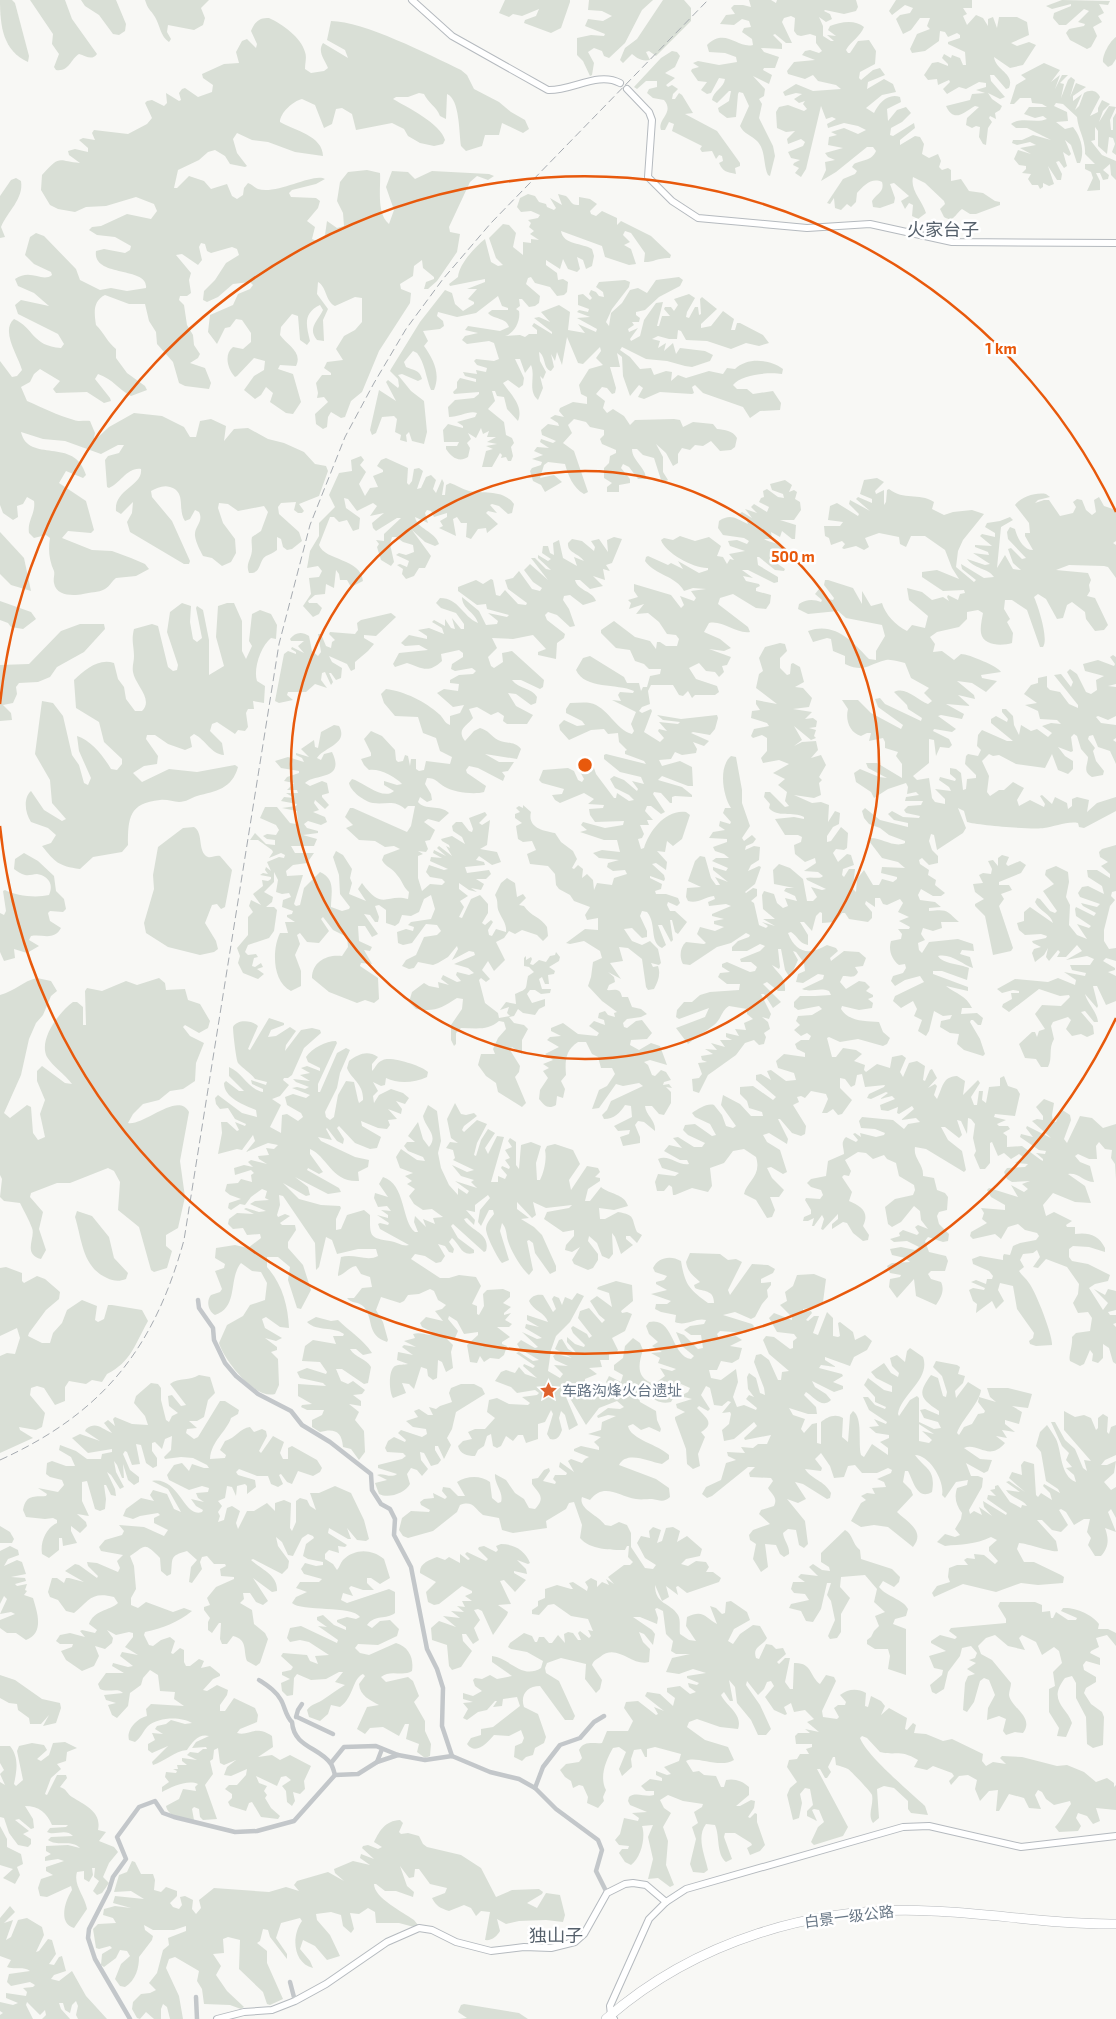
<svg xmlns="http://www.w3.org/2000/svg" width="1116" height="2019" font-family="'Exo 2','Noto Sans SC',sans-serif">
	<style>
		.green { fill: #d9dfd6 }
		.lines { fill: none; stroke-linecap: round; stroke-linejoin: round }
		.secondary-casing { stroke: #b5babf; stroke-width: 8 }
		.highway-casing { stroke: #b6b9bc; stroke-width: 10 }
		.street { stroke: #c3c7ca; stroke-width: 4.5 }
		.secondary { stroke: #fff; stroke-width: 6 }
		.highway { stroke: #fff; stroke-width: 9 }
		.rail { stroke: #a6abb1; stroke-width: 1; stroke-dasharray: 8 4; stroke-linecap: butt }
		.ring { fill: none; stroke: #e8590c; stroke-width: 2.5 }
		.labels { text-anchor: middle; stroke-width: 5; stroke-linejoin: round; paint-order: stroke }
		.poi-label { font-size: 15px; fill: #677685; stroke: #fff; text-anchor: start }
		.street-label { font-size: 15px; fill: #677685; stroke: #fff }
		.quarter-label { font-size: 18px; fill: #55606b; stroke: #fff }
		.centre { fill: #e8590c; stroke: #fff; stroke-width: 2.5 }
		.ring-label { font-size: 15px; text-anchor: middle; font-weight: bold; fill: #e8590c; stroke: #fff; stroke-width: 5; stroke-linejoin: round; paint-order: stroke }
	</style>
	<rect width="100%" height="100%" fill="#f8f8f5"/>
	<g class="green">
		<path d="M0,0H12L15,3L29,56L28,62C3,51 0,26 0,0Z"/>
		<path d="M30,0H65L72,19L97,54C92,61 86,56 79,54C70,60 69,72 56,70L54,67L59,54L52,44L53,34Z"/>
		<path d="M81,0H116L126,24L125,31L119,35L113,34L99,15L85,6Z"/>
		<path d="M145,0H209L201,8L205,18L203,25L194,30L168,25L167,32L171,39L169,42C160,36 160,25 155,17C151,10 148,10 145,0Z"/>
		<path d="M505,0H570V2L561,28L551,33L524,23L525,20L536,16L539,9L522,16L513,14L509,17L499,13Z"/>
		<path d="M589,0H653L642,10L625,43L609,58L604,56L602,51L594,48L588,52L594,63L592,75L590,76L583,61L577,55V38L591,35L604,36L605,34L585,26L588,19L603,21L612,16L602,11L588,10Z"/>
		<path d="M663,0H684L691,8V21L656,56L649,51L646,52L650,60C641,62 636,57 632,54L623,63L620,60L625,48L637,39Z"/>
		<path d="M749,0H771L776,3L777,0H856L858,7L856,11L844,14L825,10L824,11L830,14L832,19L826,22L819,17L823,26V36L831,41H834L827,35L836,36L828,30L830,26C840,22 855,19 864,27C860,37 851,41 846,50L848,53H850L858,41L869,40L876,51L875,64L860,72L859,78L861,80L873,70L880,68L885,75L868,82L867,89L884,79L893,84L896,92L882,95L866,108L874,113C879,103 888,93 900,97L901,102L887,109L888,121L897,110L906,107L911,113L902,122L891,128L890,135L893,136L914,123L915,128L900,140V145L915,136L920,137L924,144L922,154L929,158L938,154L941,161L939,167L942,170L948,168L951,170V181L961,179L969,191L983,193L995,201L1000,202V205L976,214H970L962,209C955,214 954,223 944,217L940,209L945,204L944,201L925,183L913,177C910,190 922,200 926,213L918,219L912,216L913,205L909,203L905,209L901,201L909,196L894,183L890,184L895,198L894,203L880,208L873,207L872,201C876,194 885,192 882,182C872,177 864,185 857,193L856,202L851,207L847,204L841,210L835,208L834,198L830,204L827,203L843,179L855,174L857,171L852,167L854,164C861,160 872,161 876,151L873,147H867L836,172L821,181L826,170L825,162L835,160L828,157L825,153L843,148L828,145L829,137L837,135L831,132L844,128L858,134L866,130L858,126L844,123L828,128L827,124L836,119L832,117L826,119L821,106L806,169L801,177L795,173L799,168L793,165L794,163L800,160L791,158L788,152L803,146L805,142L801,139L788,144L787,139L795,131L786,132L777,128L776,112L779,107L788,105L804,111L807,109L803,104L805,101L799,103L794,99L802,94L796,93L785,96L783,92L796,84L813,91L841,89L836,85L818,81L813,75L805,79L788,74L787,71L794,62L815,60L802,55L805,51L810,50L819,53L822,51L816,43V36L810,34L801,36L797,35L794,31L795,18L791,16L784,18L782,22L792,43H786L775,34L773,35L782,44V49L761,48L764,52L779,57L775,68H764L763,70L772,75L769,84L753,76L765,89L764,96L759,99L762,104L759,118L773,146L775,156L770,176L768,175C763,165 766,150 757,141C751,135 744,134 740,126L749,106L743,93L739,92L738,94L736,117L727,118L719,112L718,108L729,101L731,91H729L717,103L712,100C713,91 724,88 725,79L719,78L711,93L707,94L701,90L707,82L698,81L691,71L692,69L699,67L693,63L698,61L719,65L737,62L736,57L725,53L709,52L707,45C726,27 737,49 753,45L752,39L742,32L744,28L751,27L749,21L742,19L734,25L720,24L726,15L735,14L731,8L734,5H743L751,7Z"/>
		<path d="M896,0H972V8H963L967,14L963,16L967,25L976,15L983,18L988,26V19L993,17L997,28L999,17H1017L1027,22L1029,35L1011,43L1017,46L1029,42L1036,45L1023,65L1010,68L994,57C996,71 1015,73 1009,88L1006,89L994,75H990L991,81L1005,97L1000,99L988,93L992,99L1002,106L1000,110L995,113L996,119L990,116L989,118L992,122L988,128L986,145L983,144L979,137L980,127L976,126L972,128L966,125L967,118L979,107L975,106C963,113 954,123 946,106L970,100L972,94L985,93L976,90L986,87V83L979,82L966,89L959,87L947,94L943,89L950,82L949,80L938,85L937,79L928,80L924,75L932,63L938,62L948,66V64L942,58L944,54L951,58L952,55L960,58L963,65H966L965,52L948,44V42L960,38V35L957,33L948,37L945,32L940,31L939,41L925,51L912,53L910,49L917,34L930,29L927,26L930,18H920L911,30L903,34L896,19L900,15L910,13L913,8L905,5L892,15L889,11Z"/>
		<path d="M1062,0L1110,1L1108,5L1099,4L1104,13L1098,16L1102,22L1093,27L1097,36L1091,47L1087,49L1070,40L1066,33L1069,29L1084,26L1085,24L1078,22L1089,11L1084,9L1066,25H1059L1053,18L1054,13L1071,6V4L1052,9L1046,6Z"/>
		<path d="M269,18C282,24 301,37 305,52C307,57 305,63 305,69L311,73L324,71L328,68C325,60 317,52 323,43L348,58L345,50L327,40L331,21C363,21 430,55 461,70L467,75L474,89L499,102L511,112L525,120L529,129L523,133L502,123L499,135H485L482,146L466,151L461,146C459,134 460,99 447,94L446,119L440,116C436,106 428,103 424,94L419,93L408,97H396L393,99C407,107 441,124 445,140L443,144L434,146L420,143L408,136L404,129L392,123L356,130L352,114L342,108L336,109L332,124L324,128L315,105L302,99C293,101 280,113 280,122C294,130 323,136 323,156L295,152L268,142L252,140L237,133L233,139L237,153L247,166L245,167L230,164L225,156L215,150L208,152L199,160L178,170L174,188H177L189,176L204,181L211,189L227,184L232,196L237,199L243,195L244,188L248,183C252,184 255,188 258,189C277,195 314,172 325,179L316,184L292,190L289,193L291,197L316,198L320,201L318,208L307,221L315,227L312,239L317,241L325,235L327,221L337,228L344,226L343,213L337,201L340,182L348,172L367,170L380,173C381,188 376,213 389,224L394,210L386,187L392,171L408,172L415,179L432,171L489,174L494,176L488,180L477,176L470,182L449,227L450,232L460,234L457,252L437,281L428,289H424L426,282L434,279V277L423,268L422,260L414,266L413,276L400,284L401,289L411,293L410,303L379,351L362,392L351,401L345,417L341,418L331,412L328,417L327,427L323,429L316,424L315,414L328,402L324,397L317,398L318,393L316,383L322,375H331V373L324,368L327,362L343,360L336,349L344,336L355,330L362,322V298L355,297L335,306C325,301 327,287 318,282L317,294L328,309L323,320L324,341L317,340C307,328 318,321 323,310L320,305C303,313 306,325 310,341L307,345L300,340L298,316L292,314L281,327L280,335C287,345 303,352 296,366L280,365L278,369L293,374L301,402L293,414L286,413L270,402L273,393L266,387L261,395L255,399L244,390L254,376L264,370L265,361L254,358L237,376L235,377C227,368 224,354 233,347L243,349L251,342V333L242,320L236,319L230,327L225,328L217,344L208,332L210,315L233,305L238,294L250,289L253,285L250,282L233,284L218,297L207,302L203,300L204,291L215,280L226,263L239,255L237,249L232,247L211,253L207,251L205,244L201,243L199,247L202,260L198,265L182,254L176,255L191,273L189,280L191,293L187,296H180L179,300L184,305L187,325L193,335L194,345L200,354L198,358L190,363L205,368L211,383L209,389L185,386L179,383L173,362L157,344L156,332L149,321L145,304H129L105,295C93,301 94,312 96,325C104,333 108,343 116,349V358L127,373L145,386L147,390L131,396C119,390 113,379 98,374L95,379L110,398L111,401L104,403L87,392L56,393L53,389L60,381L40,369L34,374L30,382L21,387L27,401C43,408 57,415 74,420C79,422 85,420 90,421L95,433L94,438L96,439L109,427L134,413L162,416L184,427L190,437H196L200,421L211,419L226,426L224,441L234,429L248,428L268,439L284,443L304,452L315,464L326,466L328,471L319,496L299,504L304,511L302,513H298L294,510L296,502L281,503L278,507L279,514L299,532L302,541L292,549L287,550L283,547L281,539L277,537V550C273,553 270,554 266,556C258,561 262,574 249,573C245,563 252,559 252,549C252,545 251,541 252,537L261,531L268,512L264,506L238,511L228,504L219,503L218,508L223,523L235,539L236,553L231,562L222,566L212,558L203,556C200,550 196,543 195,536C194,526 204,522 199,512L195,510L190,519L185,521C177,510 187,492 170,487C163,485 157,488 151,491L152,497L172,521L190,561L189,564H184L130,532L127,522L132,513L133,502L121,514L116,511C114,489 143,486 141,469C127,467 120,484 109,488L107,487L105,460L108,456L119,453L124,445H118L101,454L65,441L43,439L21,432C28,464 75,436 86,475L83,478L66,471L59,483L86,501L94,530L91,533L68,531L62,538L92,550L112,551L131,558L145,564L149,569L136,576L116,578C112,581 110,586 105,589C98,593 90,592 83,594C73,596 56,596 54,583C53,578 55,575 54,571C49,560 48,549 50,538L46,535L34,538L29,533C27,521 36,513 34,501L27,497L23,504L17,506L18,517L13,520L3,513L0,505V361L12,377L17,376L22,370C19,357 0,331 14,319C34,328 32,346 61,348L64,344L58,334L18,314L15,305L21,300L49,306L34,293L18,286L15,279C31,268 42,283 52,275L51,272L34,264L25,255L30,237L36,233L44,236L76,269L80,280L100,290L111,288L127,291L146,288C149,266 92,278 96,251L104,249L125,253L130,250L131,246L115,237L97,235L89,230L92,227L101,226L127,214L151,219L157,211L154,204L136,197L106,206L86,207L75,212L58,209L50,205L41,190L42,175C61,154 57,161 80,163L69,155L68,151L75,149L88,152V148L79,140L83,138L95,140L92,133L94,130L128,134L147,124L152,118L145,103L147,101L152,100L164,106L167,103L166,93L179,101L181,100L179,93L182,89L185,88L198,97L212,92L213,85L203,78L202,74L224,64L239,63L236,52L242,41L247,39L256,48L257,44L251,31C254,23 259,17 269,18Z"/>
		<path d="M1116,37V59L1112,65L1108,67L1103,62C1102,55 1110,41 1116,37Z"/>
		<path d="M672,51L677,52L680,56L675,67L665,73L675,78L666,85L668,87L672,85L678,89L673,94L672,99H675L679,93L682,95L693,113L685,114L717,131L740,163V166L735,168L736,174C727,172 723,172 719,163L723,161L722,156L719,155L716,159L712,151L702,152L700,149L702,146L672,131L674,124L669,122L665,130H661C657,119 675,113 664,100L653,98L647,93L649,89L657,87V81H646L637,89L634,87L661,58Z"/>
		<path d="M1044,63L1060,70L1051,82L1060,75L1055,89L1062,75H1068L1060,83L1064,84L1061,98L1068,80L1071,77L1075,80L1070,97L1076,83L1086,87L1073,96V101L1082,94L1075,110L1079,106L1084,93C1090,89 1097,90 1100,97L1090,116L1098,112V108L1102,100L1110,104L1103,111L1099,122L1109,106L1116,107L1110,120L1111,130H1113V118L1116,113V155L1112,152L1115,144L1113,138L1109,137L1107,154L1098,146V131L1095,127V140L1091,141L1102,155L1116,161V180L1111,175L1110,164L1103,170L1109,175L1108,179L1103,180L1100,173H1096L1100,181V190L1087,191L1093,178L1091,172L1085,169V164H1095L1085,154C1086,140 1078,130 1077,117L1063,104L1056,103L1054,106L1067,112L1068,121L1056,122L1065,129L1073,127C1081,137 1085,151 1080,163H1077L1071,145L1065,140L1071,154L1069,156L1063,152L1067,166L1064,168L1059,161L1056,162L1062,174L1061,180H1057L1048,166L1054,184L1049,186L1043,183V187L1040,189L1038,185H1032L1028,179L1031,174L1022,173L1026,169V166L1019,165L1014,159L1018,150L1031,154L1020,148L1036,145L1030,142L1017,145L1012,143L1013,140H1022L1033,135L1051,140L1027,128H1016L1011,124C1022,116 1035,124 1047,119L1043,116L1035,118L1024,114L1029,107H1047L1042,104L1032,103L1031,98H1020L1014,104H1010L1016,85L1026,79L1021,75Z"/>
		<path d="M16,178L21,181C24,199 7,212 1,227L5,237L0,238V196L11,180Z"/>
		<path d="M528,194L535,196L539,202L546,204L547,207L554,210L556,208L550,198L562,205L558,194L566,196C571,200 571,206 579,205V197L590,199L597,204L590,211L591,214L596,216L602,211L617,218V225L621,221L651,236L671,255L670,258C660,257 651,263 644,262L645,253L631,233L625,231L623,235L630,242L624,245L631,249L636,264L629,265L605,257L602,246L561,231C563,245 583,243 592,249L594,256L592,266L586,269L583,260L577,257L580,269L577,272L568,269L563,259L560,269L546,260V265L557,273L558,280L563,279L568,282L567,292L564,295L557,296L550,287L535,283L531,277L528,278L526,284L540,296L539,303L535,306L529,307L522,299H519L520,306L516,309L519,311C521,321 514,334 505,336L520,335L525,337L529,334H537V330L532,326L534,323L552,334V332L534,318L539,317L550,322L541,312L559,305L570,312L568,330L585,333L578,324L596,332L597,329L577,318L590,317L577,312L579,310L588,312L589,309L578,305V295L583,294L590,300L592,298L589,294L591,290L596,292L599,296L604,297L603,292L596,287L599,282L625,280L630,282L629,287L612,309L606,322L609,326L611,313L622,303L630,290L638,288L647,293L656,280L679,277L683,280L680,286L659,297L645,310L636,312V315L640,318L639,322H632L634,325L628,329L629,332L638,328L630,339L631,341L640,336L644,320L656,303L663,302L657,326H659L662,316H670L664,309L665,307H671L674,311L678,305L674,299L689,294L695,298L687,312L686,317L689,318L695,307H698L699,315L701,314L700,299L702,297L717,309L701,324V328L711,326L723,311L734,319L731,330H735L737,323H740L763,335L769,343L759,346L746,343L731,349L707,341L686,340L681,331L678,330L677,339H669L658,336L652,339L660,341L658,348L666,343L664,351L673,343L676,354L680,348L705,351L713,355L710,361L692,367L685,366L667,361L646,359L622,347L620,350L630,357L640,369L651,368L654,375L666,371L672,372L671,381L678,375L686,378L709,371L723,374L727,368L735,369C747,357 770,359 783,369L782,374C770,372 741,374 733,385L737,389H747L753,394L773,391L781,403L780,410L760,411L750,418L743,407L703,393L695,385L692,387L694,393L692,394L660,392L644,399L638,397L643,388L639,385L630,396L623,376L622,357L617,353L620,367H610L616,388L615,393L612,394L607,388L602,387L596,394L605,401L603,408L607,413L613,409L624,416L630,425L635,420L674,419L680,420L683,427L693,422L713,424L717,429C725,430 732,430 737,438L735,447L731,450L720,451L711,441L703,446L695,445L690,450L682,448L678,454V463L673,466L666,453L656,444L663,457V472L668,480L662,483L654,458L643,455L637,449H632C632,461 646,467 646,479H638L629,467L623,464L621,468L630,479V483L619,485V492H607V487L612,483L604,478V468L609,463L610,456L616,453V450L602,444L600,439L604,435V430L590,427L586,422L574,419L568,425L572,433L563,443L574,451L588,492L584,494C573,488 568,475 565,464L548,462L544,465L540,478L554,475L562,482L545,492L541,485L533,481L530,471L532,468L541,465L542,462L532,459L543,455L534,451L537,447L549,448L540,442L541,439L553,443L556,441L542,435L541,430L548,424L559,426L558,423L550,418L555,415L564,417L559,411L560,408L573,402L587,404V397L581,394L579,385L589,369L603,365L596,358L601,351L600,347L583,364L578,363L567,337L562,365L557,352L555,361L551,354L554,367L551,371C543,369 546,356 539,352L540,361L546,372L543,379L540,376L543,388L538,400C527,390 536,377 531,365L525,373L520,359H515L524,378L523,385L519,388L508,380L503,383C511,395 524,406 518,421L507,409L504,397L497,396L495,391H492L495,401L488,409L504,422L506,435L512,438L514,443L511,447L513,456L511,461H508L506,457L501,458L502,455L500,453L492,467H482L486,451L493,449L486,446L497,444L487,442L496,437H487L489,431L483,434L481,428L476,438L468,433L471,439L467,443L470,448L468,457C459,463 451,457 446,449V446H457L459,442H444L443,430L448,424L463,428V426L457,422L475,417L477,413C470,410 459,417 449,417L448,407L455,400L474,398L479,394V392L454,394L453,392L457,388V382L460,378L476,382V379L465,376L463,372L477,374L476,370L486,372L487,368L477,365L474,361L476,359L494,361L499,359L494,343L489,341L467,344L462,340L465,336L478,333L465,330L468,326L500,331L509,327C506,317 494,320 488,313L492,310H508V308L502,306L498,296L476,313L457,317L438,312L437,316L443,321L444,326L440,329L423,331L428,341L424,346C433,359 441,373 434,390H431C426,378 425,363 417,353L413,351L404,362L406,367C413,370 420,370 422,379L418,381L402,374L398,375L411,391L424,401L427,432L424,444L412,441L409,432L406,435L407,442L400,440L401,435L395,432L397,419L394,416L382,417L376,433L372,435L370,430L379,390L396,401L386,382L388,380L398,388L399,386L398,379L390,371L391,369L420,322L445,290L452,293L455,304L463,311L474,304V302L468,299L477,289H467L485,282V279L450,286L449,284L458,277C459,264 475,247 485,239L491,262L498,266L503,265L496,258L489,238L503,224L509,225L516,233L513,247L523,255V242L531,243V239L539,240L530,234L534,231L529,227L531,223L528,220L538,218L540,215L531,211L521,212L517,207L520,198Z"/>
		<path d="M361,456L364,460L360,465L366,472L359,484L365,496L370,488L378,487L373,476L383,472V470L377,466L381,460L386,458L408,468L407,483L409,485L412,481L414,469L419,468L423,471L417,489L421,488L426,477L431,475L436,480L433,489L436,493L442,479L444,483L442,495H445L446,485L450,483C456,485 462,489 469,491C484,494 503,489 514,504L512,513L508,514L499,506L492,504L490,505L497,513L488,511L486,513L498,524L487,533L486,528L478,529L471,539L466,537L467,523H461L457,517L453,519L456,536L439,528L443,526L440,521L447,517V513L434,517L431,511L427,510L425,513L428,523L415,517C417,529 435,531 439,544L435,546L425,542L412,530L431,556L425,568H419L414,576L406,579L402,574L403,569L397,565L400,564L407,567L409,561L396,555L399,553L406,555L414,552L413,545L403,542L396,537H392L390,544L394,562L391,566L381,560L377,547L379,544L376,540L384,541V534L401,518H397L376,531L373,528L372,523L384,513L370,516L377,506L373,503L357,511L348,499L344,498L346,508L360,518L359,529L353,531L347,520L339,522L334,517H330L319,545C325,561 361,558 363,581L351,587L347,580H340L339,574L336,570L334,588L326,584L325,594L315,595L308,601L309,603H317L322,608L319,614L313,617L303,606L311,594L309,578L319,577L322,571L318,566L307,568L310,551L319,536V523L335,507L329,495L339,473L352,471L351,460Z"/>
		<path d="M877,478L884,482L875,491L876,494L884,490V505L886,502L887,490L889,489C904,501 918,492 934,502L932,509L944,515L953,512L972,510L984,514L963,540L958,551L956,567L974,582L976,580L962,569L961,564L984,578L994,577C988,568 974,569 967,559L985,565L990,564L973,553L989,555L988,552L975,547V545L992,546L980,536L982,534L995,537V533L985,527L987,523L1000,521L1010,517L1013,520L1001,527L997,568L1005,555L1013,569L1021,570L1013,563L1008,549L1011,548L1022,559L1026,558L1008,539L1007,532L1010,527L1015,529C1017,537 1023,550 1033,550L1025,536V533H1030L1029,523L1015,505C1021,497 1036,492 1046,494L1050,497L1038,500L1035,503L1044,500H1049L1060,516L1073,513L1076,507L1073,502L1077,499L1082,500L1086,510L1092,515L1096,512L1094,500L1099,497L1104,506L1116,510V541L1113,543L1116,545V578L1108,567L1104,566L1069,565L1056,570L1088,573L1091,580L1089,585L1090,591L1087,596L1095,598L1108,625L1104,630L1095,631L1086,619L1085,612L1072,602L1067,605L1063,618L1057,619L1046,599L1038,594L1034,597C1038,606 1049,639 1043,647H1040L1027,610L1012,600H1005L1004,609L1010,619L1007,622L1013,633L1012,643C1002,646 983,646 981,633C980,627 982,619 983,613L978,610L967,612V619L959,627L937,632L930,637L935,644L933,652L942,651L954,660L961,654C969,654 999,667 1001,672L981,675L982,678L997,681L986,692L972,683L957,681L974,695L975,699L958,695L970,706L946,704L964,714L962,719L941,715L938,716L956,729L952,732L934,729L933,731L949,739L952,745L949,748L940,747L936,756L934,740L929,739V763L913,776L917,780L929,778L932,798L935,802L945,804V799L935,789L951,791L949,787L939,780L940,777L955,781L956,779L950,774V768L956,769L961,773L963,790L966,789L967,779L976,778V775L965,764L966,756L968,754L978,756L981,750L977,746L978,735L982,730L1007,741H1013L991,723V719L996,716L1007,722L1008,719L1002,712V709H1006L1013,716L1014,725L1019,735L1021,725L1031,731L1037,729L1048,737L1052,733L1042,726L1051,723L1061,724L1057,720L1040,719L1038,711L1025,705L1037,703L1024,694L1031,685L1038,683V678L1047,676V687L1050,690L1060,692L1069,704L1078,708V705L1054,675L1061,674L1071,687L1073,682L1067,672L1070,669L1077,674L1086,692L1091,694L1097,690L1096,680L1104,676L1085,671L1083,664L1098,660L1114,666L1115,664L1110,657L1113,655L1116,657V684L1108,686L1116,687V716L1108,720L1098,716L1096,717L1101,723L1116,725V738L1113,740L1116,742V764L1110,751L1098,747L1093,735L1089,736L1088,739L1095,748L1093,751L1096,761L1104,771L1103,775L1092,777C1082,771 1088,765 1088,757L1081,749L1077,736L1074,734L1071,737L1073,751L1071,752L1058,747L1065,756L1073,761V769L1068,774L1058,770L1052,754L1045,768L1016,764L999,755L993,756L989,754L982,761L989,776L987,792L990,796L999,790H1004L1013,782L1024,788L1017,800L1019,806L1030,800L1044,807L1045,804L1040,796L1042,795L1052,804L1055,797L1067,803L1068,809L1072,806V799L1077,797L1089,800L1087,812L1097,803L1116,797V811L1084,828L1079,827L1078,823C1067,821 1054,827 1044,828C1033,830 976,825 967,822L964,811L958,808L966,828L963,833L937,850L934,835L931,834L929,841L932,850L938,856V863L929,865L922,858L919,860L920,864L929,870L928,875L936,880L935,885L945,893L941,896H933L921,889L918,895L920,900L935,902L941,907L929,908V911C947,909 946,910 959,922H941L942,928L933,931L923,928L921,934L925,940L918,943L919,950L922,953L929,942L958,939L973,944L974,951L962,950L960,954L970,957L973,968C963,965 951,953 938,956C943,964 960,964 969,968L967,980L942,971H933V974L968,987V991L946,986C956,994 966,995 972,1008H962L961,1014L977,1013L983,1018L981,1025H978L973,1020H971L970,1022L980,1039L985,1054L983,1056L964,1050L957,1044L959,1034L950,1033L940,1027L941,1021L950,1019L952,1015L943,1016L934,1011L929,1031L926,1036L918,1031L922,1020L914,1016L917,1009L913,1001L901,1008L893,1001L895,996L924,982L920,976L905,980L895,986L891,981L893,976L903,973L906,968L905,964L899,965C892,960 888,950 891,941L901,939L902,934L898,929H909L910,927L899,921L909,917L898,912L903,903L900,899L887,905L883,904L880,898H875V907L866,901L865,904L872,912V918L868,922L849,919L845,913H842L835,922L822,923V913L820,912L816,916L812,931L804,922H800L808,935V945C798,943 798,936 791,932L788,933C796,954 810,955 827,945L836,948L838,951L830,958L831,961L844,951L859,952L866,958L863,966L855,967L858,972C855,979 849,976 843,976L840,982L846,989L859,981L865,982L870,987L866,991L873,995V997L868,999L873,1003L872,1008L859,1010L842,1006L841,1009C849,1022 866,1021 879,1022L883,1032L890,1038L887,1044L883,1046L858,1039L840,1042L829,1037L827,1038L832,1057H836L843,1048L856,1050L862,1054L854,1061L865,1065L864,1070L866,1072L877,1064L890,1068L892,1057L902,1055L906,1058L900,1072L903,1077L909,1063L917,1061L925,1066L923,1080L925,1081L930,1070L932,1069L937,1078L928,1088L935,1084L937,1086L934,1095L937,1099C943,1087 942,1077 957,1076L965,1081L963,1095L978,1080L980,1083L971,1097L974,1105H977L979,1091H983L982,1100L986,1103L989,1087L1000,1086V1078L1004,1076L1008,1086L1017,1089L1020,1094L1015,1116L995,1114L994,1117L1006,1120L997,1124L999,1126H1008L1010,1129L1003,1133L1007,1136V1147L1022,1146L1041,1160L1043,1161V1159L1036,1153L1045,1154L1046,1151L1039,1150L1020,1137L1021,1134L1033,1137L1026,1128L1027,1126L1051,1138L1032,1121L1037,1119L1043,1120V1116L1036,1107L1044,1099L1054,1103L1052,1115L1053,1122H1056L1061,1109L1070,1115L1071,1120L1064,1139L1067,1143L1080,1116L1092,1118L1103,1128L1116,1124V1179L1115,1164L1111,1158L1112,1150L1105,1149L1099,1142L1096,1146L1097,1159H1089L1078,1154L1075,1156L1080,1162L1090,1166L1094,1182C1084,1182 1078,1172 1068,1174L1085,1186L1091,1203L1075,1202L1053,1193L1043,1205L1046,1216L1054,1212L1072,1221L1066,1225L1067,1227H1075V1234C1088,1232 1099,1235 1105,1248V1252L1089,1247L1073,1246L1069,1249V1257L1072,1261L1088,1264L1110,1275L1108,1281L1095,1284L1089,1288L1103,1310L1108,1303L1094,1289L1105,1295L1108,1289L1116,1291V1310L1108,1312L1110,1315H1116V1323L1113,1324L1116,1327V1364L1113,1362L1109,1348L1103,1344V1358L1098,1363L1092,1361L1093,1354L1090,1350L1084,1364L1080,1366L1070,1361C1068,1356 1073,1346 1072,1337L1076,1333L1090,1331L1092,1318L1088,1312L1078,1313L1073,1303L1078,1294L1079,1284L1067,1267L1046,1259L1038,1268L1033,1267L1040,1257L1037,1250L1033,1253L1023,1254L1020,1260L1024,1267L1019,1271C1022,1276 1026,1278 1029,1283C1036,1292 1053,1336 1052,1345L1036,1346L1030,1344L1029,1341L1033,1338L1034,1333L1017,1309L1013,1286L1000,1283L998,1290L1004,1301L996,1309L992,1301L976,1313L977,1304L973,1301L969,1290L973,1288L984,1290L985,1288L971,1282L976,1280L986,1284L987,1279H992L993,1276L989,1271L973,1264L972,1259L980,1256L1003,1260V1256L1004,1254L1010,1255L1013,1246L1020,1243L1036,1240L1039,1236L1037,1233L1025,1230L1018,1224L1008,1227L1001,1239L995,1234L973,1239L970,1236L971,1232L987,1223L982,1219L984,1213L981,1208L1005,1210V1205L991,1197L987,1190L989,1188L1018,1197L1011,1185L1024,1192L1028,1189L1022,1184L1030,1181L1012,1182L1007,1179L1004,1172L1007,1168L1025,1167L1028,1164L1015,1163L1023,1157L1019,1154L1011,1159L1004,1153L998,1156L992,1142L990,1143V1163L985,1169H980L974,1155L976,1151L973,1138L975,1124L971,1119L968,1118L967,1134L961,1121L957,1120L962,1135L959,1138L945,1127H941L948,1140L962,1151L966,1170L964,1172L926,1149L915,1147C913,1159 924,1164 923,1176L934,1178L937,1190L945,1193L948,1197L947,1210L939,1212L937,1216L939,1224L949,1234L948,1241L943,1242L928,1237L925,1241L929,1252L946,1256L948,1261L945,1271H931L928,1274L931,1279L941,1282C945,1290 941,1298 936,1305L916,1296L914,1279L897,1298L889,1287L890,1279L900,1277L901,1275L890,1273L887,1266L892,1263L910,1262L905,1258L892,1255L890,1249L901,1247L915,1250L919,1247L907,1241L894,1242L890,1239L900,1236L899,1233L903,1230L917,1235L919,1233L915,1227L918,1225L928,1229L921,1220L920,1211L914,1206L901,1222L892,1227L888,1224L885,1207L895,1199L913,1195L915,1190L914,1185L899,1176L896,1163L887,1159L884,1155L873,1159L866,1153L858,1152L845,1160L851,1171L849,1176L844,1175L842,1177L852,1192L849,1201C861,1206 870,1212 863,1226L869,1235L868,1240L863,1241L853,1233L847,1223L843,1222L832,1229V1224L838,1219V1214L823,1230L821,1229L824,1219L822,1215L814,1226H812L814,1218L808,1221H803L804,1217L811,1214V1210L805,1200L806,1198L820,1199L823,1195L821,1190L811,1187L807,1183L811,1179L826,1176L828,1161L844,1154C844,1147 840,1143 846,1137L856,1142L858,1140L853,1134L855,1133L861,1137L860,1133L876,1137L884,1135L885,1133L875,1129L861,1128L859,1121L862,1117L893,1120L904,1129L908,1124L920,1122L916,1118L901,1120L914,1109L912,1106L899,1114L897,1113L898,1107L888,1111L881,1110L880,1105L895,1099L892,1096L880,1099L888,1093L886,1092L871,1099L867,1098L869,1094L884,1087L885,1085L865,1087L862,1074L857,1075L855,1085L851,1087L845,1079L840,1078V1088L852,1100L842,1114L838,1115L833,1109L827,1113H822L828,1099L826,1094L811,1091L805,1098L801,1096L797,1097L799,1102L793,1105L806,1126L805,1134L801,1136L792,1133L780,1119H778L788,1139L787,1144L769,1133L763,1135L767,1142L780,1150L787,1172L783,1174L771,1167L767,1168L772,1178L784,1190L779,1197H770L775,1210L772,1217L767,1218L756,1200L744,1194C747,1181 762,1176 756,1157L744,1149L733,1151L724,1163L710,1168L712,1186L708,1192L692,1188L675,1195H673L672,1187L669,1185L664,1191H657L655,1182L658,1174L675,1176L679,1173L662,1168L658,1159C669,1154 678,1166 689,1164L687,1160H680L664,1151L669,1145L682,1148L673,1138L678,1137L694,1147H702L705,1143L688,1135L683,1130L685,1125L695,1124L712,1136L716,1135L710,1124L695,1117L692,1113C698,1109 707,1103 714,1105L722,1115L726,1126L733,1128L736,1126L721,1105L723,1095L740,1104L751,1116H763L762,1112L749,1108L747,1101L740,1094V1087L753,1086L773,1100L776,1097L756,1080V1075L761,1074L771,1080L767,1071L771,1070L786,1081L796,1080L794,1073L778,1068L776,1061L784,1054L805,1057V1053L797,1049L795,1044L801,1040H809L811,1036L807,1033L801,1036L794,1030L800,1025L796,1021L798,1016L812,1015L822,1009L819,1006L798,1010L794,1007V1002L800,996C810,996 820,996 831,995L829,991C819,987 811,993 802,989L823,979L824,975L818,974L803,983L796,982L798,974L805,971L804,963L796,952L793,951L798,960L790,978L785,970L781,949H778L780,967L779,969L772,965C779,975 786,977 785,991H778L767,982L763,984L781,1002L773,1008L764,994H761L771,1014L769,1019L762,1017L768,1022L770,1029L764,1033L766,1037L764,1044L759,1045L754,1040L745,1043L736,1055L708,1075L699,1093L693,1091L692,1079L699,1078L702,1074L698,1063L707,1062L702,1060L701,1056L713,1054L705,1049L717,1050L711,1043L725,1047L720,1040H732L726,1037V1033L739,1036L735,1029L746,1030L744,1023L753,1019L747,1014V1009L729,1006C721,1011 721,1020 714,1025C705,1032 696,1037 688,1044L676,1028L705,1017L709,1008L679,1019L676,1017L677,1010L684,1002H692L700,995L710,992L739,990L740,984H727L718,977L720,973L730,972L722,967V964L727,962L750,972L755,971L757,967L751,962H741L740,959L760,951L765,946L760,944L747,951H732V947L738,941L749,937L750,935L746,933L731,943L717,947L690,965L683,964C679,957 680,947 686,942L704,944L706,943L697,934L700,927L715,931L724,927L714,924V921L724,919L712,916V914L731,906L726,904L709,906L708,902L715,899L714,896C704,897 698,904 688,901L686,897L687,888L701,887L688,881L695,861L700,856L705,857L711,878L716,885H720L715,877L728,882L713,870V867L726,871L728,868L712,861L716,858H729L724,854L715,851L713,847L727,842V839L709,838L713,832L725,830L719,826L720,821L730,824L731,822L723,813L725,808H731C723,796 718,767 731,756L736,757L742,790V803L750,826L742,838L744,841L752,835L756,839L753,843L746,846L745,850L754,846L760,847L759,860L751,865L748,871L759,866L761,867L755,884L745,892L746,893L753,888L757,889V896L751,901L754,903L759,925L766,928L768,926L762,922L775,926L763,919H775L763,909L762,895L764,891L774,894L777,903L783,908L788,906L785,898L797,901L795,896L784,891L786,888H794L774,884L773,870L779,864L790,868L803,879L807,901H813L817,897L811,887L822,890L826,889L807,880L806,878C812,876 819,880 823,876L818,872L804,871L816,863L815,858L805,862L795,854L794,845L801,842L802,837L798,835H785L775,819L794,817L804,819V817C793,811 777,818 769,808L770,804L764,797L765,792H770L785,807L789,806L785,801L787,792L778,785L785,779L773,773L789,764L779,760L763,763L761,758L767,751V738L762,735L753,738L751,736L754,729L769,726L767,723L751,718L752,711L760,710L756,704V700L777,704L756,688L759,674L763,671L759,658L765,647L780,643L785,644L787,651L780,658V668L787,675L790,674L791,664L793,663L800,667L804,682L795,687L803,688L812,698L809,707L793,709L812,712L805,719L813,718L817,721L816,727L809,728L816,730L814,736L816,738L811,740L794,726L802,740L794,746L802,742L816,741L818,750L811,758L821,755L826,765L819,777L822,780L819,783L821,795L814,798L794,795L812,803L821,802L829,805L828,822L835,811L840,813L839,824L833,827L827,836V842L831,841L841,827L848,833L847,848L844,850L836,849L833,853L838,862L847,854L851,855L854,865L843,869L842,875L844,877L849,869H855L853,889L856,892L857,879L864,870L873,885H879L882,879L893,882L897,879V877L881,873L882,867L905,868L898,862L882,858L869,841L871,838C882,838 894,848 905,843V841L889,835L880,828L869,824L864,818L862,811L865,808L880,820L908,827V823L894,820L888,814L892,811L903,817L919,818L920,816L906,813L904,810L908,806L921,805L923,801H905L906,797L919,795L916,792L907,794L908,787L906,783L888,789L874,798L871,792L856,782L854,773L860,769L879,777L887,778L868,768L866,763H877L902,778V764L896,756L898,752L885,748V742L883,738L869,741L871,733H867L861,736C850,733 845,720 848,709L842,700H858L871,713L901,729L903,725L878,707L875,699L880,698L885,704L921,721L922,718L908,709L907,705L894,692C906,686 917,700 928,704L932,701L924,693L929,688L911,678L905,663C899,662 892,659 886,660C866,665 865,673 845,664V656L833,651L831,639L827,638L813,642L808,631C835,621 853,642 869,659L876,660V651L885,636L882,625L846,618L838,611L808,614L798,609L799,604C806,599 814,599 821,602L822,600L815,594L819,589L828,599L833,600L834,598L824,585L825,580H828L853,588L862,604V591L871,606L882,603C885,614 896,626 907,631L912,625L925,628L928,616L909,600L907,588L922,592L932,600L943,597L949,601L947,597L948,595L958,600L960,594L965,593L964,590L943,591L922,577V572L937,570L959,579L952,568L945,550L925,536H911L906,547L900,544L899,537L879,533L865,538L869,547L864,550L856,546L844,549L842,548L845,544L842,541L831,545L829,538L825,536L824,526H840L843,522L828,520L830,506L837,503L858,516L859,514L849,504L850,500L870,511L856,499L858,497L872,503V499L860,494L864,480Z"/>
		<path d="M785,480L792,485L789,492L794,490L797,492L795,499L800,502L801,510L794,520H780L796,525L795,539H792L782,531L780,537L771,532L772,539H764C774,545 794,543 787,561L775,562L785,569L784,571L775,570L759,557H757L758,565L778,577V582L774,583L748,570H742L753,578L743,576L746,581L759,584L760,586L756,588V591L771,595L770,603L766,609L756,608L733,594L720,598L718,604L748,627L750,632C735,634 723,620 709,623L704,632L720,639L731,648L724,651L709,649L731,657L727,665L722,666L724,672L719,677L715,672L706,671L699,663L689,668L696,679L717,686L719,692L715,695H695L692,698L688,691L683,696L679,695L673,685H651L648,691L650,704L642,707L639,711L642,713L651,709L652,711L644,732L660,742L664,738L658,731L659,729L667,731L659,722L678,724L680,722L663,720L657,715L681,719L717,715L718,718L715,729L710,735L693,732L691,733L709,741L704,746L693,742L697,749L696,753L682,755L675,752L671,759L659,760L662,766L680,761L692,767L693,786H688L662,776L658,780L682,787L692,795V797L675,796L672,797V803H670L661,793L654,792L653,794L665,812L661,814L651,806H647L645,811L653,820H647L649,825H640L644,834L642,838L638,839L641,849L644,848C649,831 666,809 686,812L690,815L682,839L673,846L667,841L665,852L657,851L667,862L666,870L656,863L652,864L664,875L665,879L664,881L650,876V878L662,884L661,889L655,891L656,894H666L678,898L680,903L677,906L668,902L667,905L670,911H675L687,922L678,934L675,932L672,920H670L673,940L671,942L662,925H658L666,945L662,948C649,942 657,924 647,912L642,911L640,916L647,931V937L642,938L632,928L624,929L632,941L642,945L650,941L658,949L661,963L659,965L651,963L653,967L658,966C661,974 658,982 654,989L648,990L646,987L642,959L628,948L619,947L623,961L610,963L621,979L608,972L614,977L615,982L609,985L607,990C612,991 620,986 622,997H628L632,1007L641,1009L647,1014L641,1017L627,1019L623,1023L624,1027L627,1028L636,1021L642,1020L652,1033L647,1039L631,1040L630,1045L639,1050L651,1043L660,1046L667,1065L650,1060L644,1062L648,1065L652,1075L655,1076L661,1070L666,1072L671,1080L664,1082L663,1085L669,1084L672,1088L666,1087L671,1092V1103L664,1115L659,1114L652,1106H645C646,1116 656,1120 655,1131L644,1122L638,1121L635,1125L640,1137V1143L623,1146L620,1137L629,1134L630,1130L618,1131L614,1126L632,1117L631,1106L625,1105C620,1113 614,1119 604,1119L602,1115L607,1110L611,1101L643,1086L639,1083L623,1086L616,1084L599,1108L592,1109L599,1090L607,1086L615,1074L612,1068H601L598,1057L592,1054L586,1042H578C565,1050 565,1062 566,1075L561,1081L565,1089L563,1098L557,1096L556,1105C548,1110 544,1105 539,1099L540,1090L548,1078L543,1071L549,1068L543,1064L553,1060L545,1054L559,1047L547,1040L550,1037L561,1036L551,1031V1028L563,1023L578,1034L597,1036L599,1033L589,1026L594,1021L605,1025L604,1020L598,1018L599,1013L605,1011L608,1015L615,1017L614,1013L617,1012L602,1001L588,986L591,977L593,962L602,958L600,951L584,941L570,944L566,943L585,929L598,930V918L587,920L585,915L590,907L574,901L570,895L559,889L556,885L555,874L548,866L530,864L527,854L536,850L532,841L523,842L518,839L516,826L522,823L515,818V814L520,812L516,808L519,806L523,808V805L531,812C527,828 544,831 555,833L561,842L573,851L577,859L572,868L574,869L578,865L583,869L582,878L587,874L593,880L594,890L597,883L612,885L614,878L627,874L625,870L613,871L607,867L608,863L619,860L599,858L593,853L602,850L620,852L617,840H604L580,832L587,830L581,825L583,822L605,828L623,825L624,821L595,822L590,815L589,809L603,808L604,805L588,804L594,799L584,793L560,803L555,800L552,795L562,794L564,789L542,783L539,780L543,770L568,768L574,771L578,780L582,782L584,779L578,768L588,769L578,760L583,758L592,762L596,774L614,798H616L617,793L629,801L634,800L629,795L615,788L610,779L614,776L624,780L637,791L638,789L632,781L644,784L641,777L620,772L604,759V755L606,754L646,764L644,761L625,754V751L627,750L619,742L618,733L608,734L604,729L591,730L569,740L560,730L559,725L564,720L577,726L585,725L582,721L566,713V709L570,703C577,703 584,702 590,703C607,706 616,730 632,734L634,731L631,724L636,712L612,700L621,701L618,695L620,692L633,693L634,691C617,683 585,690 576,670L583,658L590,656L624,677L627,683H639L641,691L643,687H647L650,676L660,674L661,669H649L644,664L635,661L630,650L616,648L601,633V630L614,621L635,637L650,641L656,649L657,642H660L666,646H677L679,639L676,635L667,634L659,622L648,613L636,614L644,604L629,609L631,603L628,600L638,597L634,591V584L671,595L681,608L684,605L680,596L694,601L696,598L691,591L706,589L693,588L684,591C676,576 655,575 645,561L646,557L648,556L668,565L671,563L683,569L678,561L699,573L708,570V568C695,569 665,553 661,540L664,538L673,540L680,536L695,541L709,537L721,546L717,556L723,557L727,564L730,559L734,560L729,554L745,551L730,546L728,541L737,540L747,544L749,541L744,538L723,535L718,528L719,521C731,513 736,519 748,524L746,519L739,514L742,512L752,518L745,509L757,513L751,507L754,504L767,512L769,507L759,502L761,498L764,497L763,491L767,489L778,497L784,498L783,494L772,490L770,484Z"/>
		<path d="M0,532L24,558L31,591L11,585L0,574Z"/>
		<path d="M614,537L622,539L612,563L606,565L610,571L603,569L605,580L593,576L603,586L590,589L580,580H575C578,591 593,591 596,601L583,605L570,595L564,596L563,600L569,609L575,626L570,627L557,615L548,612L545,615L547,620L565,634L564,638L557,643L556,659L538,655V652L546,649L533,635L513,639L492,638L497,648L488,657L491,666L494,668L503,662L502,653L512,651L544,680L543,687L540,689L521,680H512C519,689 532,688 537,697L536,703L531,705L516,694L508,693L516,706L533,715L527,724H507L503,721L504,716L498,712L491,715L477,707L469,709L473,718C467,726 456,729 465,741L474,731L480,728C488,730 491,736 498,740C507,744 515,741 521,749L517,759L485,754L499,762H514L508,771L502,772L505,776L503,781L478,768L469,766L466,770L467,773L486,786L484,792C474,795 453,792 445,787C438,783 436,778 427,778L425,784L431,794L432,800L427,802L420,797L418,802C425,811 440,804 449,813L439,822L428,819L424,822L435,830L430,840L425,841L428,849L426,852L418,851L423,854L418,856V878L422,891L430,884L442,885L445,882L442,879L430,877L426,872L429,865L444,870L448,869L430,861L431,857L442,858L433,853L434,850L446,856L437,848L439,846L452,856L446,846L450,848L449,845L442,841L441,839L452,836L465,844L462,837L453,831L452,826L456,822H462L469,831L472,832L473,829L469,818L485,812L487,815L479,823L482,825L490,820L487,845L480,849L497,852L501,862L492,865L479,856L476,860L484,862L485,865L465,867L467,873L489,870L491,874L486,879H476L484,884L481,890L471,888L477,892L469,890L459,883V889L468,896L460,901L464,907L459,917L462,918L471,899L480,895L488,904V913L482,923L485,925L491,920L493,922L488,930L489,935L492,936L496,929L506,932C507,924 502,919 499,912C496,906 499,902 495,895L501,883L507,878L515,883L517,897L523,894L526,898L519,905L524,906C530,916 541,917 547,927L548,936L543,941L537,935L522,930L515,934L509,931L504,938L496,942L505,960L494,971L488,961L482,970L490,979L486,982L481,978L479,980L485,1003L498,1013L499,1018L510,1016L507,1013L509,1007L500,1010L506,1002L516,1004L515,994C529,988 525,990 528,976L534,972L529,967L524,966V958L526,956V960L531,957L532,959L530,964L533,965L539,960L546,962L550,956L555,955L556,952L560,957L559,961L549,967L555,971L554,974L548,975L549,984H545L542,977L539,979L542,989H551L550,993L541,994L535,990H530L527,994L532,1003L545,999V1006L539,1009L535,1015L523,1013L518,1009L514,1016L509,1017L514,1023L524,1025L528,1029L522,1040V1054L512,1047L510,1050L520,1066L519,1072L515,1077L526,1103L522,1107L498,1092L496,1083L486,1076L478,1065L481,1054H495L493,1049L498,1038L506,1029L504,1022L499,1021C488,1031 475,1028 461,1028L456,1033V1044L454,1046L451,1040V1025L462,1009L463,999L457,998C441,1008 436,1012 416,1009L409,1002L412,992L424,983L429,986L439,988L438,982L449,985L441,979L443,975L457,982L461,981L456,975L457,972L469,975L474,973L468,968L454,964L475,955L474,952L469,951L452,960L458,949L457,946L448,957L438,963L433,965L418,962L414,968L409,969L402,966L406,960L416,955L424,937L437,935L441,931L437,925L426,924L412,943L403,945L398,943L397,932L406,929L413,931L414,927L408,925L411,922L431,919L435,909L431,895L424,899L419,912L411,916L402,915L399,923L395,926L386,923V910L379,905L375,906L379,917L378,922H375L370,915L364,914L378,934L372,937L365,926H358L359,941L372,947L370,951L364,950L372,964L361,963L360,966L378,978L379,999L374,1003L365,1000L357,1003L329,992L312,978C312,961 328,954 342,956L348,947L347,937L333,930L323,917L321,919L329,931L319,943L307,942L300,933L297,935L300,944L295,955L301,971V986L291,991C272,982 272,949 280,933H288L285,922H295L287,917V915L292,914L293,911L282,907L283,900L291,897L289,893L282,894L276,892L278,880L274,872V882L264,892L273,897L272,902L266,907H274L277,910L274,931L269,938L248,945L245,952L248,955L256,954L258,957L254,958L252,966L255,967L261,963L263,967L257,969L264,974L258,979L243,973L238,963L240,956L237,948L248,935V917L253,912L249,906L251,900L261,905L253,894L263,886L262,880L268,881L271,879V877L260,875L263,873L268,874L265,870L266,867L271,871L267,862L279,857L284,858L285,855L281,853L269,858L273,852L272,850L258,840H250L255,833L266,844L275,845V840L267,839L263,836L267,834L276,835L279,830L276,825L260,818L265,807H277L290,823L296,824L298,822L297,811L282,808L296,806L297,804L281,801L284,797L294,798L286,793H298L297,790H287L294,783L284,781L287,777L299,773V771L281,768L275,761L288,757L304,762L302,758L296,755V753L309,757L301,749L314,740L315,747L318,748L321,732L334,725L339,726C349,744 324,747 317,758L321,760L324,754L332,752C346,781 314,773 305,783L310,786L322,781L327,783L329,793L322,795V797L329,805L325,809L315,800L314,803L319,810L313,812L325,817L327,822L321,825L308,821L304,824L307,828L318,831V833L303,835L317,839L314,846H291L295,853H314L307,863L293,865L286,871L287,876L303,875L294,904L296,906L300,905L304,888L320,872C336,879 331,893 331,907L342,911L349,909L350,907L340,894L339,875L333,857L336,851L343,855L352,869L350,878L352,883L349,894L366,901L358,889L362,883C383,912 386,893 408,899L409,892C403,887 402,880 397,875C393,868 385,867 382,860L384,855L400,849L394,846L385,847L375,841L359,840L346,828L353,825L345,817L350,808H353L407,832L411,826L415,806H408L405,809C394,799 386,805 373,803C365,802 350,791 349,783L352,779L355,780C366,785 384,800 394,791L384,785V781L397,785L402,784C396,777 379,768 369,770L364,765L361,759L371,756V753L364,739L371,731L382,736L395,750L396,760L398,762L403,761L405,755L408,756L410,766L411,759H416V769L419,771L424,770L426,761L450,764L452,757L440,751L436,738L423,733L418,717L395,716L384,703L381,694L386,689C404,691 426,702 439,714C444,718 444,723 450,725V716L460,713L464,705L453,707L437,693L444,689L458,691L459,684L450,683V680L459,675L473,674L476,671L472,668L455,671L451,669L452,664L463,657V653L459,650L441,654L442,661C428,674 422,668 407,663L395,667L393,664L399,653L428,650L419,645L405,646L401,643L409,635L427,639V636L418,630L429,628L444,634L442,628L432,622L434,620L445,626V619L451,628L455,629L452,618L461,629H464V624L456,613L441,608L436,603L440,598C459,598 462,616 478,623C475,612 462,609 462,597L479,611L486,625L497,624L498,621L488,613L507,617L509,615L487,609L486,604L477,605L458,591V587L476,580L483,584L491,579L493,580L496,595L500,596L505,590L518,604L526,605L527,603L508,589L505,580L513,578L519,571L532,589L540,591L542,588L533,582L524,570L530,564L548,580L531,558H535L546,569L551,570L538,558V555L548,561L551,559L542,553L543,546H548L550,553L554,555L553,543L559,540L563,558L577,566L574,557L584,561C579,553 567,553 568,543L572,539L582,541L594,551L595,547L591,541L599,539L608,552L607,540Z"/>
		<path d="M0,601L31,612L36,619L23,629L11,627L8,623L0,620Z"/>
		<path d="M182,603L191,606L190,622L193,639L197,642L202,638L196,608L197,606L203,610L209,640V675L224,666L216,637L218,606L227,603H234L242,621V651L246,659L252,646L249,641L252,614L260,610L271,614L277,625L276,639L271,638C261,646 253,669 257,681L265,686L264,703L253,701L254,709H248L246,713L248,727L245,731L238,730L235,734L217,722L212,724L210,731L222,743L224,755C211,754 206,740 194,734L190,737L192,747L185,750L168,744L155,735H147L146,739L158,756L157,764L144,766L133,773L142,782L169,769L197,772L235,765L238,767C232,789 216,791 197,796C191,798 186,802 179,802C173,802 167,799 160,800C129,803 128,818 128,845L122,852L93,857L80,869C58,866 55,862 42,846L51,843L56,835L48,828L31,822C25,813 23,798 31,791L44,810L62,821L66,819L52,803L50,780L35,754L42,701L53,703L63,716L72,755L79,765L84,783L88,785L91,778L79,751L77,736C91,740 104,757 111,769L117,770L122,764V759L104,742L99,722L76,708L74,680C85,670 98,658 114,663L118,679L124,687L126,699L135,711H142C154,699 135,685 133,672C132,666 134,662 134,656C134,645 131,641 134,629L152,624L158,626L168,667L173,671L177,670L178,665L167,632L170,612Z"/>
		<path d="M391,613L396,617L376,636L364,635V638L374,644L368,651L355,662V669L351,671L347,664L329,656L332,662L342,668L341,678L336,680L331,673H329L333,682L331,685L325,672L322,673L321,680L327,688L315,684L306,692H288L287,695L293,700L279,703L275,701L284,654L288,651L296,654V652L291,649L292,647L304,653L298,646L304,641H291L290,639C295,632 302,631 309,636L312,651L318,656L321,652L318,634H321L326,646L331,648L332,642L335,640L329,634L330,632L355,634L358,630L357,623L361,620Z"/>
		<path d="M80,624H104L105,629L84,652L57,667L50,677L38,682L19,683L16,687L17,694L13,703L3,705L11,713L12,720L0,721V665L29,664L61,631Z"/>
		<path d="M194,827C204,833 197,852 208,857C211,858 216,855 220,856L232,870L225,907L221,909L217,904L212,905L205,923L216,941L218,949L214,952L200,955L168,947L146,933L144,923L154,889L153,875L158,847L183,828Z"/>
		<path d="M1116,845V891L1112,892L1111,896L1115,900L1110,906L1104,930V941L1109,949L1116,948V961L1106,958L1103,961L1115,968V970L1108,972L1116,976V1001L1106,1005L1097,986H1093L1098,1006L1097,1008L1085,994C1088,1005 1097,1011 1098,1022H1094L1085,1011L1081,1012L1093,1026L1094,1034L1087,1037L1081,1034L1072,1036L1066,1029L1071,1020L1068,1017L1053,1022L1051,1026L1054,1039C1048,1049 1053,1058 1048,1067H1041L1036,1059L1025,1058L1019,1044L1032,1032H1035L1037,1037L1039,1031L1045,1029L1035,1014L1042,1005L1061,1006L1070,997L1069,995L1060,996L1039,989L1009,1012L1002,1007L1003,1004L1012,999L1011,993H1019V991L1013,990L1002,993L997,989L1015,979L1048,982L1058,978L1075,985L1076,980L1064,972L1085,976L1086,973L1072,970L1070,965H1090L1094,959L1087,956L1066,960L1082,951L1077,945L1066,957H1057L1060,952L1058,950L1049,961L1046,957L1048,948L1044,955L1035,962L1032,953L1034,949L1041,947L1033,943L1032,941L1046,938L1047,936L1041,934L1025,935L1019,930L1017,923L1024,921V912L1030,907L1053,923C1051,914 1039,911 1035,902L1037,898L1040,899L1050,911L1055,913L1057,911L1043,891L1054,884L1045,875L1046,870L1056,866L1068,872L1069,882L1066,897L1070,905L1069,925L1077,935L1087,939L1077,924L1089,928L1091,926L1076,916L1075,909L1076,907L1094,916L1096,913L1083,906L1081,903L1097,907L1100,904L1080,897L1078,893L1082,887L1088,886L1104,894L1102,886L1088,877L1087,870H1097L1110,878V874L1101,866L1108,862L1100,857L1099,852L1102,849Z"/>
		<path d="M24,853L38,861L54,876L56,891L64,899L66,909L63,912L50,911L48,913L50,921L61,928C54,941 43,934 31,936L29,940L39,946L27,953L14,949L15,958L4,961L0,952V913L4,915L6,911L3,891L5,890C16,896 36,898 49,895C54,885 49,876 37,874C33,874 29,876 25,875C21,874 17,871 14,869L15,859Z"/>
		<path d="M1002,855L1009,857L1006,864L1008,866L1020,861L1026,865L1021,873L999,882V885H1009L1012,890L1001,894L1004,899L999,906L1013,948L1011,951L993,955L985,916L975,906V904L984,899L975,892L973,884L983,883L979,875L983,873L991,874L992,869L988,861L993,860L998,866V858Z"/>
		<path d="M37,978L51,981L57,991L51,996L43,1015L36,1023L29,1039L21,1075L4,1113L10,1118L27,1105L31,1107L33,1133L38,1140L45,1137L40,1114L45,1100L37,1081V1071L42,1066L65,1083L72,1084C65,1074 53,1067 47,1057C38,1040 59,1012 73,1002H77L83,1007V1025H86L85,991L87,988L102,991L126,981L137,985L159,978L165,983L166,990L185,989L188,1000L200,1004L210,1021L208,1028L199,1033L185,1025L183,1027L190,1036L204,1043L196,1063L195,1081L183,1089L170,1091L159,1100L143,1104L133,1114L128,1123C144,1126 178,1091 189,1112L180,1161L185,1197L178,1228L166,1235V1246L172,1251L167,1268L154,1272L151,1270L139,1227L118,1210L120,1182L114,1171L108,1168L70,1183H57L31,1193L30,1197L43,1212L39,1229L46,1250L41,1259C22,1254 36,1237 32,1228C29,1220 24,1211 20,1203L4,1201L0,1197L2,1179L0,1175V995C15,991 23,981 37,978Z"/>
		<path d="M269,1018L284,1023V1025L271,1030L268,1037L276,1036L290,1027L296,1031L286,1045L285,1051L301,1030L312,1028L320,1030L321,1033L304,1048L292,1075L288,1078H284L283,1080L289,1085L280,1096L272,1099L281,1105L270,1127L281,1133L282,1115L287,1114L298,1121L303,1117L301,1113L287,1105L285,1097L293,1094L306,1098L310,1095L292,1088L297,1087L305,1089L309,1087L296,1082L293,1079L310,1081L300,1075L310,1073L301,1068L307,1066L320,1071V1068L308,1062L306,1057C312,1048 326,1041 336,1041L337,1043L318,1084V1092H320L337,1053L346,1048L350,1050L340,1073L337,1088L325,1112L326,1117L330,1120L334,1117L338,1095L346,1081L354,1082L358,1100L359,1103L363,1100C364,1084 351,1079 347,1068L349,1061C359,1054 367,1050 378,1057L372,1064V1071C376,1067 377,1062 383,1060C391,1056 422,1066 428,1072L427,1077C414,1083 398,1084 386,1078L385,1085L381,1086L373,1082L378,1091L373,1096L374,1103L379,1095L391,1089L403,1093L409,1098L405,1104L396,1101L402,1109L401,1114L388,1109L397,1119L388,1120L390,1125L387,1129L378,1128L361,1121L362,1126L381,1137L377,1148L370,1149L355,1143L339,1126L337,1128L344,1139L343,1144L337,1141L327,1128L326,1129L332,1140L318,1137L321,1141L355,1157L369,1160L368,1167L358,1172L359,1181C332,1183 327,1156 310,1149V1154L323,1172L319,1174L308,1168L307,1170L339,1188L341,1192L328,1194L295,1177L308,1187L310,1195L306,1196L283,1183L299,1199L321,1205L340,1206L341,1208L336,1219V1230L341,1229L347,1215L364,1210L370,1215C370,1236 369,1238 390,1241C397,1242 403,1247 409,1245L380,1229L378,1224L380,1223L388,1225L389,1223L377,1215L388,1218V1215L381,1210L391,1211L387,1206L378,1207L374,1198L375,1193L388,1197L379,1184L383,1177C406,1184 401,1221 415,1232H418L414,1222L415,1216L426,1227L423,1219L435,1224L433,1218L443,1217L432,1209L423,1210L414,1204L409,1196L415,1189L407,1184L412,1181L405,1176L413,1173L400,1168L396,1157L401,1149L417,1160L425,1161L423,1157L408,1151L404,1146L407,1142H415L408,1136L418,1122L423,1139L429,1147C439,1135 425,1128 423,1116L428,1105L437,1111L441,1141L438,1153L441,1168L449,1185L458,1195V1188L467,1194L469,1191L455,1181L477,1188L471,1182L474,1180L461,1176L452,1165L467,1172L474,1170L453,1160L455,1158L453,1150L446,1148L450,1142L458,1143L451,1138L447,1119L455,1103L461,1114L466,1115L474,1113L477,1116L464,1126L462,1130L464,1132L477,1120L487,1124L477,1143L474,1155L476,1156L481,1140L488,1129L495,1133L485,1148L488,1154L497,1136L504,1137L491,1182H498V1176L505,1179L507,1175L501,1168L502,1166L509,1169L510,1167L505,1160L510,1158L505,1150L512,1147L508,1141L510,1138L516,1142V1165L519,1169L521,1145L531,1142L541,1146L536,1163L537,1180H540C544,1172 547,1159 545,1150L547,1146L555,1144L573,1150L580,1164L569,1180L571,1190L587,1166L598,1168L600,1172L595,1177L600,1178V1181L588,1189L585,1201H590L601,1187C610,1195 624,1193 628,1206L614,1210L599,1208L600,1219H605L618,1212C636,1215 631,1218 637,1232L642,1235L637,1243L630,1236H626V1239L633,1245L621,1254L615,1237L612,1233L613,1254L609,1259L602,1256L597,1243L589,1236L588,1241L598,1254V1260L593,1268L588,1270L574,1264L572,1260L580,1247L572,1252L565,1250L566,1245L574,1236V1230L563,1232L544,1219L547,1212L569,1208L572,1205L546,1208L533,1202L536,1215L532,1218L517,1202V1209L529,1218L521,1219L534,1227L542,1235L556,1266V1271L550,1274L535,1253L533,1243L529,1240L527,1241L533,1270L529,1275C521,1268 511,1251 508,1241C506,1234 507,1229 502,1223L500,1231L509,1260L502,1263C498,1259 485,1234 486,1228C487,1222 491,1218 494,1214L493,1210H489L481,1226L478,1222L480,1210L490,1198L488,1195L475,1205V1212L466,1210L475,1220L474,1225L467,1218L464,1219C470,1231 491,1233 486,1251L484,1252L453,1224L451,1226L458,1238L474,1250V1253C461,1257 460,1244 452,1238L449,1242L454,1249L453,1253L449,1252L445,1246L438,1244L445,1256L441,1262L436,1263L425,1256L415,1254L411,1259L440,1278H449L459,1275L476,1277L481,1286L472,1304L477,1306V1314L479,1315L484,1306L483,1294L487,1290L503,1289L510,1292V1297L503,1303L511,1307L504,1313V1315L511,1313L505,1320L512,1324L509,1327H497L510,1337L502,1342V1344L507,1346L504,1355L499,1359L490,1358L484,1362L480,1356L477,1363L470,1362L467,1345L478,1335V1332L464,1334L457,1321L449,1316L448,1319L458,1331L455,1338H446L453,1345L451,1352L453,1368L446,1372L442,1362L438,1360L437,1378L433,1380L428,1376L427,1369L421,1367L414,1389L409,1384L402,1383L406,1393L393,1398C389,1392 388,1370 395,1366C399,1364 404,1365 408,1364L397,1360L398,1352L413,1355L402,1347L404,1345L416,1347L404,1341L415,1338L413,1334C421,1331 428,1337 436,1334L422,1327L420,1323L426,1317L443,1321L435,1311L442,1309L446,1305L438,1300L434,1291L430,1289L419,1294L408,1295L404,1301L400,1303L381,1297L376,1310L383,1322L388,1340L387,1342C366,1335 374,1319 364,1307C359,1301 351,1304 347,1298H354L362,1288L372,1287L370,1277L361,1274L356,1266C349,1267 345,1274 338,1276V1274L341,1257C354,1253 367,1262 378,1256L376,1249H358L337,1254L332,1240L326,1237L319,1267L316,1270L315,1243L283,1196L279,1195L280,1205L277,1215L278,1217L285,1214L290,1216L280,1223L282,1225H295L296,1230L288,1242V1248L303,1265L311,1290L301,1309L297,1308L288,1280L290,1267L278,1257H267V1267C282,1284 288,1305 289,1328L280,1327L266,1317L262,1319L265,1328L282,1338L276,1341L265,1338L277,1347V1350L271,1352L278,1359L279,1385L275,1394C255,1400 224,1360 219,1343L227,1325L243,1316L250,1305L265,1300L267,1283L261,1272L252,1271L241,1263C228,1279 239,1307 215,1315C208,1311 206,1301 211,1295L220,1292L222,1289L215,1271L224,1268L225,1264L215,1258L216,1248L235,1245L248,1248L261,1238L260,1234L247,1235L243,1228L233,1229L228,1224L229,1219L237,1213L254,1214L244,1209L246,1208L259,1212L266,1211L250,1204L255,1201L269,1200L265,1198L267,1191L262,1189L251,1197L245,1205L240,1204L231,1210L228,1208L229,1203L241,1199L230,1195L225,1191L227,1184L238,1183L241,1179L252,1182L251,1175L254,1173L251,1170L235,1175L234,1168L244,1165L253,1167L248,1162L251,1160L267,1164L259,1159L258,1156L269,1155L266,1148L274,1149L278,1145L268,1143L246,1152L255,1141L253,1135L242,1150L237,1149L218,1154L222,1133L221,1122H227L237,1131L239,1130L235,1122L245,1126L246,1124L235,1119L228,1108L220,1109L216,1104L215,1098L218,1095L242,1113L257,1117L256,1110C244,1105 224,1098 224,1083L226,1081L239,1091H244L229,1076V1067C243,1073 248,1089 263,1092V1089L252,1084L251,1080L266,1085L267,1082L255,1079C250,1072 243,1069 238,1063C236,1059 233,1033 233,1027C237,1019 252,1020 258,1026L248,1049L250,1050Z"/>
		<path d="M77,1211L92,1216L109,1237L114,1258L128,1273L126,1279C119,1282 113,1281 107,1278C82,1267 82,1239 75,1217Z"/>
		<path d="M690,1253L720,1254L728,1260L736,1259L742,1262L728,1290L730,1295L752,1264L768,1265L775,1269L773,1273L761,1279V1283L771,1282V1285L767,1290L768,1297L762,1304L755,1317L751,1319L735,1312L723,1315L752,1324L754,1326L752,1330L745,1333L720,1331L717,1334L719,1338L736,1336L742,1340L730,1346L742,1348L739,1359L732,1363L721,1361L717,1370H709L711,1378L721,1380L736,1369L738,1382L733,1397L737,1407L744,1405L756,1410L757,1408L746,1399L749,1395L754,1397L748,1389L747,1377L749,1373L756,1378L760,1393L765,1395L764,1388L754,1362L756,1355L761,1354L769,1360L778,1380H781L782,1372L789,1371L769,1354L763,1340L766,1336L774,1337L790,1349L793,1348V1341L797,1338L794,1334L777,1332L769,1318L774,1313L792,1320V1317L780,1305L787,1301L785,1292L793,1286L797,1275L814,1274L826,1279L823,1302L818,1307L803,1309V1312L811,1311L812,1313L806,1320L808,1321L814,1316H819L813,1333L818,1335L827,1312L833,1318V1336L838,1337L840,1336L838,1323L840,1322L853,1332L855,1340L865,1335L872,1341L867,1350L854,1357L850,1366L825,1357V1360L836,1367L821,1365L819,1368L842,1374L843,1376L833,1382L843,1386V1389L834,1392L812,1381L815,1387L826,1394L831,1400C822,1409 814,1397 806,1392L804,1395L816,1407L817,1414H808L789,1408L793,1415L805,1419L801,1429L804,1433L812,1424L817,1423V1443L821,1444V1422C827,1417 835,1413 843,1418L842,1437L848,1442L850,1415L853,1411C863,1418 858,1442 861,1455L864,1457L872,1444L888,1455V1448L880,1442L889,1438V1435L876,1433L869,1427L879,1426L874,1419L886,1424L887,1422L869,1410L863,1397H868L875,1405L885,1409L886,1407L875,1402V1397L864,1385L868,1378L884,1390L892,1392V1386L876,1378L871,1372L884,1363L891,1373L898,1377L899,1373L892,1366L890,1358L897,1355L905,1362L907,1351L910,1348L923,1357C931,1379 901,1394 898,1414L899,1416L910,1400L917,1396L919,1398V1441L929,1443L932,1440L922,1431L934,1434L919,1424V1422L934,1429L941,1428L938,1422L924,1418L920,1410L925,1409L939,1415V1411C920,1398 917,1394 931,1375L938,1378L943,1396L946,1397L947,1392L942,1376L933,1367L936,1361L957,1365L960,1367L958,1374L965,1376L963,1383L955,1391L956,1398L968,1382L981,1390C979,1404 962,1419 957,1433L959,1435L964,1427L972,1424L978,1414L984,1413L985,1411L978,1402L979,1397L996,1402L990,1397L987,1388H1008L1032,1394L1028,1408L1012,1406L1022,1412L1019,1424L1005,1420V1424L1015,1432L1002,1430L1007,1438L996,1436L1005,1443C989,1462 978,1442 964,1448L980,1459L992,1460L988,1471L984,1473L966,1463L971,1476H978L983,1478L982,1487L969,1510L970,1514L974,1511L982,1515L979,1507L992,1516L984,1507L983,1501L1006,1515L1007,1513L987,1499L988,1495L996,1496L990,1490L995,1489V1486L998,1485L1010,1502L1021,1508L1022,1505L1027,1506C1023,1499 1011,1498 1006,1490L1020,1492L1006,1482L1009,1481L1025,1492L1009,1478L1012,1472L1022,1475L1021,1465L1024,1461L1034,1464L1036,1495L1038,1497L1041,1493L1052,1500L1050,1493L1043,1486L1044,1484L1060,1493L1058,1489L1046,1481L1041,1452L1036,1446L1040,1432L1047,1425C1050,1429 1053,1434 1056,1439C1062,1452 1060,1476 1076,1482L1074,1475L1066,1468L1072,1467L1066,1460L1069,1453L1062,1446L1051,1422H1055L1065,1440L1075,1449L1083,1468L1087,1471L1084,1460L1091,1461L1064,1430V1411L1075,1417L1084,1415L1091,1418L1096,1430L1098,1428V1418L1103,1414L1108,1417L1107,1432L1109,1434L1111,1427L1116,1425V1455L1105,1460L1101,1465H1107L1116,1461L1114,1473L1104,1482L1111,1490L1116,1487V1518L1111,1509L1108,1512L1116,1532L1105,1528C1109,1539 1109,1547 1101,1556H1095L1088,1545L1091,1538L1087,1532L1090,1519H1084L1074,1525L1066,1512L1061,1509L1059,1510L1068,1525L1061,1532L1052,1530L1042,1520H1037L1056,1541L1058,1551C1053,1553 1030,1544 1019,1543L1017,1549L1024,1562H1034L1061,1575L1064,1577L1063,1583L1038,1585L1021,1583L996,1592L963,1584L934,1597L932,1593L937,1586L950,1582L948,1577L949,1568L957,1565H968L964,1560L967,1558L975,1559L974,1554L984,1555L995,1564L998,1561L989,1551V1547L997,1540L991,1537C975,1545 961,1544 945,1546L937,1542L945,1534L955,1537L960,1535L955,1529L961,1519L962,1513C956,1505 954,1498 957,1488L967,1485L968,1480L956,1482L945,1498L942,1495C945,1482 930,1455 915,1455C926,1470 936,1469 932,1492C917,1501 913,1480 908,1471H905L903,1482L911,1490L913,1495L897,1512C907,1522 926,1531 913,1547L888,1527L874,1525L861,1527L851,1521L861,1503L866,1500L861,1496L867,1493L875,1494L872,1488L886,1487L884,1482L877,1479L891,1473L892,1470L888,1468L877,1473H862L855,1465L848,1466L844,1477L834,1478L830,1466L821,1453L815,1459L822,1468L821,1471L805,1469C812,1480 824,1480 831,1493L830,1498L827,1499L803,1484L795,1482L806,1499L798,1503L787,1499L805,1521L808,1544L804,1548L799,1545L796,1530L788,1529L783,1533C784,1541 790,1546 789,1554L784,1557L780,1554L776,1545L765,1544L768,1567L761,1572L753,1559L756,1544L750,1540L749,1535L753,1530L770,1524L759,1514L761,1510L774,1506C778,1497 772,1495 768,1488L773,1481L771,1478L750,1477L749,1473L755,1467H748L712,1496L707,1498L702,1494L706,1487L721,1480L726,1463L736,1460L728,1456L727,1452L745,1453L741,1447L753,1448L758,1444H767L771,1435L745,1440L744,1438L757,1426L754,1422L734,1439L724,1441L722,1430L729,1424L731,1414L730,1412L722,1413L731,1402L728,1401L722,1406L714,1405L710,1388L706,1386L701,1395L710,1409L708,1411L699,1406L697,1408C705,1417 716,1423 701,1432L705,1437L698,1454L700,1466L693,1469L687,1464L686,1449L675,1419V1417L685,1412L677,1408L676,1404L692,1399L680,1396L688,1392L690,1388L681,1384L671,1402C653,1406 648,1391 635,1384L640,1402L656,1411L657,1420L661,1429L660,1432L649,1427L641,1430L633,1424L628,1426C630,1439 659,1445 669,1455V1459L662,1464C649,1462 627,1450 619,1465L656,1479L669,1488L670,1497C664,1503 659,1500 652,1499C647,1499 641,1500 636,1499C618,1496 604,1482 590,1500L582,1497C578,1509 598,1515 605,1525L611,1526L619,1522L627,1525L631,1533V1547L645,1568L653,1569L656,1565L645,1558L637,1543L641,1536L650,1538L649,1531L653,1527L661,1530L657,1543L662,1541L666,1528L673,1527L680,1531L677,1542L687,1536L702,1549L700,1556L686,1559L681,1564L688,1566L696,1561L706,1562L709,1567L706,1572H713L721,1578L719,1582L687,1593L678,1586L676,1587L678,1595L666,1586L669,1597L662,1601L655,1585C655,1605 670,1602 678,1615C681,1620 679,1628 680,1634L689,1640L696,1641L686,1626L687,1617C704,1609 705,1618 717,1624L710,1606L716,1608L722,1614L725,1613L726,1602L731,1601L747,1612L750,1620L734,1629L728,1641L733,1644L740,1634L753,1625L760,1626L767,1638C763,1646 752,1646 756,1658L759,1659L766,1644L772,1645L776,1649L783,1648L786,1654L777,1662L779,1664L785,1658H790L785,1682L790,1689H793V1687L794,1663C812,1662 810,1677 820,1684L826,1675L834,1677L836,1681L822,1711L823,1717L837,1719L839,1717L834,1708L838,1705H845L846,1702L840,1695C848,1689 857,1688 866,1693L865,1706L868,1707L871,1696L881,1701L885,1706L881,1715L889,1708L907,1718L905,1729L907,1730L913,1723L916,1725L914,1733L926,1734L943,1741L952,1739L983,1754L982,1761L986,1766L993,1762L1006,1764L1000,1758L1002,1756L1022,1757L1057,1766L1067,1765L1084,1772L1096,1782L1107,1778L1114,1783V1787L1116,1785V1810L1096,1808L1100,1821L1093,1824L1087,1816L1078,1813L1076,1818L1081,1826L1078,1831L1059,1832L1055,1827C1061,1821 1065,1812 1071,1804L1070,1801L1054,1805L1046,1799L1042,1792L1038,1790L1035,1795L1041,1809L1029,1808L1024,1798L1009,1794L999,1811H996L998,1790L989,1791L980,1801L975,1789L977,1780L968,1775L959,1776L951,1785L949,1781L954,1776L952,1773L933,1766L927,1770L914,1767L918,1760C899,1749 897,1756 880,1752L867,1738L862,1736L860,1738C867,1756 909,1791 925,1806L928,1815L911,1813L908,1809V1801L894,1788L884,1786L877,1789L879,1818L873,1823C867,1814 874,1805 872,1795C871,1792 851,1771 848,1769C844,1767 840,1766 836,1765L835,1757H833L828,1767L831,1772L827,1778H825L820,1769H817L848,1827L843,1836L814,1845L811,1842L818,1827L824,1822L819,1810L814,1809L812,1810L817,1821L807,1816V1811L813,1805L810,1789L805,1788L800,1794L802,1803L799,1818L793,1820L787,1795L790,1788L797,1782L787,1767L789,1760L797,1759L800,1754H809L806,1749L812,1747V1744H796L795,1736L798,1733H810L805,1729L819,1732L807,1722L814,1719L805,1710L794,1712L791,1703L784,1707L787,1714L785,1715L774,1710L765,1697L774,1686L771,1681L767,1682L764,1689L758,1695L747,1681L746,1685L760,1705L771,1729L766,1735H758L751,1720L737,1703L735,1687L729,1680L733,1701H730L724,1692L721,1695C727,1707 743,1714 738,1729L720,1727L697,1719L689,1722L687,1727L705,1740L728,1747L734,1760C719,1769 696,1755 686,1761L693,1772L699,1771L704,1775L716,1776L721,1787H724L726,1780C734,1778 743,1781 749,1787V1795L736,1806H740L751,1800L755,1801L754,1808L748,1817L750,1818L755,1813L757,1814V1822L765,1845L760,1851L750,1855L747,1848L752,1845L751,1843L735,1833H725L724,1837L732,1859L726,1862C716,1854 720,1836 715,1825L706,1824C696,1837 705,1856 708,1870L704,1873L693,1872L690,1864L696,1839L692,1827L698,1823L694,1812L702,1807L703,1804L683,1801L668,1795L660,1800L664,1808L671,1813L663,1827L668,1841L666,1865L674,1885L670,1887L658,1878L648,1879L653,1859L648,1837L653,1825L642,1826C646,1837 641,1858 631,1865L625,1862L619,1853L622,1849H628L629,1846L619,1845L615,1840L620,1834L624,1818L638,1821L639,1818L632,1813L647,1812L630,1805L628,1801L629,1797C636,1791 646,1798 654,1795V1791H646L641,1786L650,1779L662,1781V1778L656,1775V1771L667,1775L671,1774L664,1767L679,1761L681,1754L655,1747L647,1749V1757H645L641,1749L634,1750L631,1759L632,1767L622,1776L619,1769L626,1752L619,1747L613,1748C606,1760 599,1777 606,1790L603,1797L604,1801L598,1808L587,1803L588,1797L583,1786L579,1785L573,1788L571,1781L565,1777L560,1770L566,1764L579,1762L582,1758L579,1750C584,1740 594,1744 602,1743L607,1731H628L633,1721L624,1708L626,1702L638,1701L656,1715L658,1714L654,1707L664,1711L645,1696L647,1692L660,1694L673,1706L675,1698L667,1692V1688L680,1686L690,1694L696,1692L689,1687L688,1683L697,1685L699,1683L687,1678V1676L706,1673L693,1669L679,1674L666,1672L672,1658L690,1654H676L671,1651L673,1641L666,1634L663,1611L657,1608L655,1609L658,1618L657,1624L640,1617H633L652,1630L655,1634L653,1645L644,1634L639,1632L643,1642L650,1649L649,1662C632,1667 617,1642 600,1657C596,1660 594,1660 592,1665L602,1680L600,1689L596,1693L585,1679L586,1664L561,1658L547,1663L545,1668L546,1673L559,1681L575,1716L573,1720H565L540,1686C527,1686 520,1695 524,1707L538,1714L546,1737L544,1743L535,1748L533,1755L526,1757L522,1761L514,1757L515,1746L522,1743L524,1738L521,1730L509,1736L494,1735C488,1742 476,1756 467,1744L471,1738L481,1735V1729L493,1727L520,1706L517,1697L503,1699L502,1706L493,1707L497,1701H495L487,1710L478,1712L467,1720L463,1718L468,1709L463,1703L473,1702L463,1699V1693L473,1696L482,1691L475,1686L473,1680L475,1678L482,1679L490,1675L497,1679L512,1676L492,1662V1656C510,1658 522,1680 541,1668L543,1661L527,1652L511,1649L508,1647L510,1643L524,1633L532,1636L535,1642H537L539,1637H544L549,1643H552L558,1635L565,1643L564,1634L568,1632L573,1633L578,1640H581L578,1633L580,1631L589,1638L591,1636L588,1630L593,1631L588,1619L571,1616L554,1604L548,1605L539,1615L532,1614V1610L538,1606V1601L545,1598V1589L557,1585L571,1589H573L569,1583L573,1582L587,1591L588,1587L585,1582L591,1578L597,1581V1587L602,1582L609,1585L606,1579L614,1584L608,1577L624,1565H630L633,1562L628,1557L629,1546H627L625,1550C611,1550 590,1550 580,1538L582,1525L574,1502L569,1503L566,1509L546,1521L547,1528L513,1533L502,1530L499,1518L483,1515C475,1509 473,1500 460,1505L457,1512L433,1531L408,1538L403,1536L399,1530L402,1518L411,1511L429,1512L430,1510L421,1505L420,1502L424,1499L434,1498L433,1493L445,1499L447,1497L442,1491L443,1487L450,1488L458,1496H465L457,1482C467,1476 480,1475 490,1482L492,1498L498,1503L501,1502C504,1492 494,1484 495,1474L506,1480L515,1493L524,1499L529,1508L535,1509C546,1497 539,1494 532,1484V1479L538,1478L544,1470L549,1468L550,1471L543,1481L555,1484L556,1482L553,1479L555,1475H566L567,1473L559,1467L560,1462L574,1472L568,1461L571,1459L582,1463L585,1459L589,1457L574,1451V1449L581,1446L599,1450V1447L594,1442L601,1437L588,1434L601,1430L602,1422L616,1416L608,1415L598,1418L597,1416L608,1408L620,1409L624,1407L617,1401L599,1408L586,1425L568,1395L566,1397L578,1425L569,1430L565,1415L561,1411L559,1418L562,1430C560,1436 557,1441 550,1439L547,1434L553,1414L551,1410L545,1422L538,1424V1439L526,1443L523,1435H518L513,1441L506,1436L501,1446L497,1448L493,1446L491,1434L487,1436L484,1446L478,1450L475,1456C467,1456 460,1454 458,1446L463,1441L472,1439L468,1432L475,1429H485L495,1418L487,1412L489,1400L497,1398L509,1404L528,1405L530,1403L522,1397L537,1395L539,1393L535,1390L517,1393L511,1387L495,1381L501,1372L506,1370L515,1373L519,1367L525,1374L537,1378L523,1366L524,1364L533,1368L535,1366L516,1353L519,1352L533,1361L539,1360L520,1349L517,1344L521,1340L535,1348L538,1347L522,1332L537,1339L542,1338L525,1328L526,1324L539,1327L527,1320V1315L548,1322C545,1312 533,1311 529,1301C532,1296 536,1294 543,1295L553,1312L556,1309L552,1299L554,1296L559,1298L562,1305L565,1297L572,1300L577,1293L584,1296L570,1322L556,1336L551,1350L548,1371L560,1378L563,1374L554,1365L568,1366L555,1360L553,1356L556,1354L572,1358L555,1349L559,1340L562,1339L568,1349L578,1355L567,1342V1337L575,1344L584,1347L585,1345L573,1333L571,1328L573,1326L587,1334L589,1338L592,1336L578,1318L580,1311L589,1308L602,1323L605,1320L599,1315L590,1301L597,1296L612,1307L609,1293L597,1289L598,1287L616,1281L632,1285L633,1301L621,1311L622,1313L627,1312L632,1314L625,1331L612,1338L618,1350L617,1352H609V1360H600L602,1367L589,1368L597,1374L585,1379V1383L593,1387V1389L586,1395L592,1400L599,1392L610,1390L611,1387L606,1382L609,1376L621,1382L623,1375L614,1370V1365L623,1358L625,1346L633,1338L640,1343L643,1350C638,1365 636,1378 654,1384L665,1376L660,1368L672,1371L676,1369L658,1363L660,1358L651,1353L662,1352L652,1346L658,1342L649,1334L646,1326L649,1322C674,1316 671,1356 691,1359L694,1356L682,1346L676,1332L684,1335L698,1349L703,1348L701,1335H691L684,1330L690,1326L704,1324L706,1320C696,1317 686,1327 675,1322L676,1315L661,1312L655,1309L656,1304H667L671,1301L651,1294L667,1290L656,1284V1282L664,1280L667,1276L655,1272L653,1268C658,1257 671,1255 681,1261C685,1285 689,1289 708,1303H714C714,1289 703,1292 695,1288L694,1285L700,1282C693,1275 688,1273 686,1262Z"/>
		<path d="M6,1267L22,1273V1281L24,1283L37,1276L45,1279L60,1292L59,1299L46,1310L29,1333L28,1336L42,1343H50L53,1333L62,1323L67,1310L82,1300L97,1306L95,1320L98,1322L104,1319L108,1305H112L142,1310L148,1321C135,1344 131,1362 107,1374L102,1382L92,1380L86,1384L69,1381L65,1387V1401L55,1405L44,1388L37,1386L31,1388L30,1395L45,1413L42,1427L36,1430L19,1427L20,1430L33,1438L0,1453V1356L7,1353L15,1354L20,1338L17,1328L0,1336V1268Z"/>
		<path d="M316,1317L331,1321L338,1320C349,1331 364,1340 372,1353L363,1355L356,1349H350C355,1358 366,1358 371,1367L368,1383L364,1384L342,1369H336L341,1381L348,1384L353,1381L365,1390L362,1394L353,1395L361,1401V1406L349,1404L359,1412L355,1420L364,1431L365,1452L359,1460L351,1449L343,1447C342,1431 334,1428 320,1432L312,1427V1420L322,1415L324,1410H307L301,1407L302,1405L312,1404L298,1396V1384L326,1386L323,1383L300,1378L297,1372L307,1368L326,1374L327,1372L320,1362L302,1361L305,1346L313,1340L336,1344L333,1336H343L344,1334C333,1326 317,1332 307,1322Z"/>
		<path d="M199,1375L210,1377L215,1393L208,1400L204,1417L197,1421H189L197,1428L187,1429L186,1433L194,1439L198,1437L220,1401H225L239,1410L238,1414L231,1418C227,1431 211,1441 210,1459L225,1458L226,1455L220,1450L225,1441C236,1438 240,1428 250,1427L254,1432L262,1429L266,1431L267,1436L259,1451L261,1453L273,1436L284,1442L280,1453L283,1459H288V1448L292,1446L317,1460L322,1468L320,1472L313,1476L298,1471L292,1484L287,1482L281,1474L279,1475L283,1484L278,1487L271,1484L268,1476H257L239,1469L236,1472L238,1475L255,1480L256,1487L247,1494V1486L245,1484L237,1486L236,1496L232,1487L227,1486L225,1498L218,1501L222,1506L218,1512L220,1516L218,1522L224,1520L227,1508L232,1506L240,1511L236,1523L238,1529L247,1511H254L267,1503L275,1511V1503L284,1500L291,1503L290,1528L292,1531L296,1522V1501L300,1498L307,1500L310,1506L316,1510L310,1493H319L335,1486L351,1493L364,1520L369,1539L366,1541L357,1540L347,1528L351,1539H348L329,1528L328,1533L347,1545L345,1547L338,1546L339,1553L329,1550L325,1554V1559L333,1564L337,1570C340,1567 340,1563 343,1560C355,1548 372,1549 384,1559L390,1578L380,1584L371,1578H367V1583L374,1590H363L351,1586L349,1588L353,1596L343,1593L341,1600L347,1603L389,1589L395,1592V1613C386,1620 375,1614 367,1625L372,1628L380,1621L390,1620L399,1629L397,1636L378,1645L358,1644L355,1648L360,1653L369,1655L396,1643C409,1647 414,1658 412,1671C403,1677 390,1669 381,1677L386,1682L408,1677L413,1681L419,1696L414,1702L425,1721V1731L431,1744L430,1756L425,1758L417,1752L419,1744L406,1739L409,1724H405L399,1736L383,1727L370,1728L365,1734L357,1729L367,1707L379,1705C370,1700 360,1696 359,1684L365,1676L363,1674C352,1679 354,1697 340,1707L331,1705L328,1714L320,1721L309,1717L307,1710C312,1703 318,1704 324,1699C331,1694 337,1690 345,1685L335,1682L343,1672H339L326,1679L311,1680L297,1674L294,1678L293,1695L287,1696L282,1691L281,1683L290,1679L282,1675V1672L291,1670L293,1667L281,1656L283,1653L307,1655L310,1661L318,1664L315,1656L329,1655L309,1642L300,1640L290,1642L287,1638L290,1628L301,1626L337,1643L338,1640L318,1626L327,1627L317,1620V1617L323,1615L334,1625L346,1630V1627L337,1622V1620L347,1617L356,1619L360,1617C352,1605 301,1612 292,1603L296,1597L307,1592L296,1588L300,1582H319L322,1579L304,1574L301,1569L305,1563L316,1566L323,1565V1562L308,1559L303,1556L306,1544L314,1538L313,1536L308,1534L302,1538L293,1556L288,1555L282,1542L276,1537L278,1546L289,1561L288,1568L282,1574L253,1559L251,1560C262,1570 278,1575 277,1591L272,1592L253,1578L268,1601L263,1605L256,1602L250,1593H243L244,1599L240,1603L252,1610L254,1624L265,1633L268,1639L260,1663L256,1666L247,1661C243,1650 248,1640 233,1636L227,1644H222L220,1639L221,1623H219L212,1633L208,1630V1622L210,1618L204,1610V1607L210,1605L207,1598L216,1587L234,1579V1577L221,1576L220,1569L226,1566L225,1564H214L207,1556L202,1557L200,1562L202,1569L192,1583L189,1582L191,1567L197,1560L187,1551C169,1556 173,1558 171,1574L167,1576L161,1571L160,1558C143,1541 146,1546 130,1556L134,1566L136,1589L131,1598V1605L138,1608L146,1602L173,1612L184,1608L192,1611C177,1623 163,1628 145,1632L144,1635L149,1645L153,1646L161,1640L170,1637L175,1641L171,1653L173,1654L180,1648L184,1650V1662L186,1666H190L199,1659L204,1661L201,1668L210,1666L220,1674V1676L213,1679L203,1690L207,1691L217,1685L228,1690L227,1695L220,1705V1711H225L234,1698L255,1708L258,1715L257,1722L240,1729L237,1733C249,1737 254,1724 272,1736L273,1747L258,1757L272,1755L280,1760L290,1755L311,1766L304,1781L305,1789L300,1794L293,1792L295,1801L292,1806L287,1802L286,1791L282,1786L291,1780L286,1776L281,1777L277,1786L256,1776L259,1783L267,1786L264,1791L267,1795L265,1798L271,1808L280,1816L278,1819L261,1817L252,1802L249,1803L246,1811L230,1806L228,1802L232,1798V1794L225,1789L229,1785H237L246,1775L247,1769L231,1776L224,1775L227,1767L236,1760L224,1765L220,1763L218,1748L214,1750L213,1759L210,1761L213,1774L205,1785L217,1819L203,1820L200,1817L199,1809L194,1807L192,1809L194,1820C183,1819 168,1817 166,1806L179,1799L183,1789L196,1791L195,1787L198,1784C188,1779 171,1787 162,1792V1787L169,1782L165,1777L166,1772L176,1773L177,1771L173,1769H178L177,1765H187L182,1761V1758L197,1760L187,1755L190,1752L198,1753L203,1749H207L206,1747L192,1748L196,1742L209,1736C199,1733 192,1742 187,1750C174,1751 166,1761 153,1765L152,1762L168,1746L152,1753L148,1750V1744L155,1740L152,1733L163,1734L155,1729L157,1726L166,1724L171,1720L185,1724L192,1723C181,1716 158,1717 148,1726C143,1731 141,1738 135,1742L129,1740C126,1729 138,1718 147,1716L146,1709L151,1704L184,1706L174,1699L175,1692L160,1691L158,1675L150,1670L143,1678L141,1685L130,1693L128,1706L117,1718L112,1715L108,1705L116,1703L106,1700L104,1695L123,1693C118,1687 108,1693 100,1689L98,1684L106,1673H124L112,1666L113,1663L128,1667L133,1666L120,1656L122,1652L138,1655L125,1647L133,1637V1633L129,1632L116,1635L107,1630L113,1638L112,1643L105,1649L95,1646L99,1656L94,1666L82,1671L66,1660L61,1651L72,1647L73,1644H60L56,1641L60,1635L70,1633L85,1637L80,1631L82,1630L95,1633L97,1630L89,1624C94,1610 109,1611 118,1603L114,1597C91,1591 89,1601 74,1613L66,1611L58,1600L50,1597L48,1592L52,1578H57L64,1583L66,1578H69L84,1582L65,1571L75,1564L79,1565L97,1578L98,1576L88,1566L87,1562L97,1563L118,1572L120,1568L117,1561L123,1555L101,1551L99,1547L105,1540L122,1535L124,1531L119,1525L144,1527L164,1536L168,1530L154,1523V1518L160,1515L158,1513L140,1516L133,1519L123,1516L126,1509L141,1498L154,1501L150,1495L153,1490L167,1494L174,1509L181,1512L168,1489L152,1481C179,1476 184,1519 202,1512L203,1510L196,1506L191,1499L204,1502L198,1498L196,1493L208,1492L209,1488L202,1486L189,1490L169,1480L167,1475L174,1465L182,1463L189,1471L192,1464L204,1468H209L207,1465L193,1458L181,1457L165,1459L164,1457L171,1450L172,1436L165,1439L162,1449L155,1442L152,1443V1451L157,1458V1466L153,1468L146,1463L141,1445L136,1444L140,1464L132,1465L127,1452L125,1451L123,1454L130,1470L139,1477V1482L134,1485L128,1480L123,1464L124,1478H122L117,1465L114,1461L116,1472L124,1487L120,1489L111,1475L107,1472L115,1489L116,1496L111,1495L106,1485H104L106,1499L105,1509L100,1511L95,1509L87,1481L82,1482V1501L89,1516L77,1514L86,1522L87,1526L80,1533L71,1526V1531L77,1543L63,1546L62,1538H59V1550L49,1558L42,1554C40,1542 46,1528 57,1523V1520L53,1518L45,1519L26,1517L23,1510C26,1494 34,1497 46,1496L47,1494L38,1488L58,1492L64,1485L62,1480L50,1477L46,1474L47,1463L52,1461L66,1466H75L71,1457L59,1450L60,1445L76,1451L87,1459H101L102,1454L112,1452V1449L88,1453L72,1438L80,1434L100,1441L85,1431L86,1429C97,1421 101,1429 112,1433L104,1423L108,1420L115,1426L113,1419L115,1417L132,1424L148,1425L145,1416L134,1403L136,1396L151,1383L158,1384L161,1388V1400L166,1420L169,1422L172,1416L178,1413L169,1406L168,1396L172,1395L181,1406L186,1405L170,1384C179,1377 190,1381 199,1375Z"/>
		<path d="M474,1384L482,1388L485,1394L456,1412L452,1429L447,1438L451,1445L444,1459L438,1446H435V1450L441,1460L438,1464L431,1466L424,1453L420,1452L421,1460L428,1469L422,1476L417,1470L411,1468L407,1474L410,1484C405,1493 389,1499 379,1494L375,1483L387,1480L377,1475C383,1472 390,1479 397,1474L378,1468V1465L402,1459L406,1456L403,1453L387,1452L385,1448L388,1441L394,1437L405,1442L406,1440L398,1433L401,1430L422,1437L427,1434L426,1429L413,1427L406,1421L418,1417L414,1411L419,1409L428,1415H433L429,1407L436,1409L440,1406L452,1402L449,1393L451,1388L461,1384Z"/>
		<path d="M0,1526L10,1532L14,1539L12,1543H0Z"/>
		<path d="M845,1530C853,1534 852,1544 860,1550L861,1559L892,1569L900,1577L899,1582L894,1587L883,1581L879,1587C887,1597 903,1599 908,1609L906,1616L895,1619L893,1624L906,1629V1675L888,1669L890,1656L888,1649H875L867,1644V1640L871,1637L874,1631L879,1626L875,1616L885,1612L874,1602L877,1589L865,1575L841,1577L840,1587L850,1598L841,1614V1632L837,1638L830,1639L828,1636L835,1620L831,1601L827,1595L831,1583H827L821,1609L813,1622L806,1621L801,1611L789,1608L791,1604L809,1600L805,1594L794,1593L791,1589L793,1582H805L798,1577L801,1574L818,1576L809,1567L813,1564L822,1570L830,1571L829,1567L821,1562V1553Z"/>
		<path d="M501,1544C514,1544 525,1550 530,1563L528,1564L517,1560L526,1569L527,1574L514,1571V1573L526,1580L515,1592L504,1580L500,1581L511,1604L498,1605L508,1612L507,1615L493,1635L482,1611L478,1609L474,1610L480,1620L474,1628L479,1640L473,1644L466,1634H462L463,1641L472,1651L461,1667L452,1670L449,1666L447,1645L432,1640L431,1628L439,1621L456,1627L443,1616L460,1618L451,1611L464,1612L457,1606L465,1607L462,1601H472L465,1596L472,1593V1591L462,1586L439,1604L434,1605L428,1602L426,1592L436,1582L420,1573C419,1563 430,1560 437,1557L445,1560L449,1557L460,1563V1554L468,1560L470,1559L465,1554L467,1552L486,1561L488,1559L478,1549L479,1547L484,1546L496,1552L498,1550L496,1546Z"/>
		<path d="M10,1546L18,1550L19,1555L8,1559L4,1566L17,1560L22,1562L26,1574L11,1577L25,1578L26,1581L15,1584L17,1586L27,1584L25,1590L27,1591L24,1595L33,1598C37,1612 45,1633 26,1640L16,1633H7L0,1628V1620L15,1614L11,1612L0,1614L7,1599L4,1596L0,1604V1551Z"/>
		<path d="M1000,1602H1035L1042,1605V1612L1050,1611L1051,1618H1053L1056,1612L1068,1620H1076L1077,1618L1061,1611L1063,1608C1075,1607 1093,1615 1099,1624L1098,1629H1108L1116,1633V1646L1107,1635L1096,1638L1099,1647L1091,1651L1090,1653L1100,1658V1665L1086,1661L1083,1665L1084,1670L1096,1677V1682L1086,1688L1084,1693L1091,1704L1102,1712L1104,1717L1103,1745L1093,1748L1087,1744L1086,1717L1076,1698V1683L1072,1676L1065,1678C1047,1701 1067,1707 1072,1723L1066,1737L1057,1736L1059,1728L1049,1712V1689L1055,1686L1053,1672L1062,1663L1059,1651L1054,1647L1042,1655L1036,1642L1022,1635L1019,1638L1025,1650L1008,1646L995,1635L986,1638L978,1646L981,1654L992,1660L1011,1683C1011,1687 1009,1691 1009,1695C1011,1708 1035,1717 1023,1733L1015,1732L1006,1735L1003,1731L1006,1719L999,1716L987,1720L988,1708L995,1695L989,1680L984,1678L980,1681L974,1702L967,1712L963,1710L965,1683L968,1676L975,1674L967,1669L976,1663L969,1660L975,1658L977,1653L971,1646L962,1648L960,1656L948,1672L944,1689L936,1694L932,1692L930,1685L942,1675L943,1670L934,1668L929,1656L946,1651L931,1643V1641L940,1635L955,1639L957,1637L949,1631L951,1628L1006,1623V1619L998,1606Z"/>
		<path d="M0,1675L15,1680L42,1699L60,1703L61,1708L56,1723L43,1726L49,1715L41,1724H30L29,1718L18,1710L17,1704L9,1703L0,1698Z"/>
		<path d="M65,1742L77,1748L67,1752L66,1761L57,1764L61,1769L51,1778L45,1794L47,1795L57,1775H66L67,1778L60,1787C67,1789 67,1794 72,1797C85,1805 102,1812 98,1830L106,1832L99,1841L114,1847L118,1852L109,1863L103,1877L109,1883L102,1893L97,1895L93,1891L99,1881L94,1877L95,1868H92L93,1875L89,1882L84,1879V1871L77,1872C73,1885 85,1896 87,1909L74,1928C57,1923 66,1899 72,1890L71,1886L47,1897L40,1896L38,1888L41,1879L53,1875L46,1871V1867L64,1861L58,1859L45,1861V1857L51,1854L46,1851V1846L68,1845L80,1848C71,1839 58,1847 48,1840L51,1837L73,1836C66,1828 55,1836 47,1832L50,1828L66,1827L68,1825H52C47,1813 39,1806 25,1806L33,1819L34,1828L31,1829L19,1819L15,1820L29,1831L23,1834L31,1839V1844L28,1847L18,1845L9,1833L4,1818L0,1817V1782L5,1785L0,1774L4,1770L0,1763V1746H10C19,1757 17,1770 14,1784L16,1786L23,1780L17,1751L19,1746L32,1743L44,1745L47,1750L37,1759L41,1761L49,1755L53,1743Z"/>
		<path d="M400,1820L403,1823L399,1832L401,1834L408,1833L419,1836L423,1844L427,1847L461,1855L481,1868L496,1897L512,1890L539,1889L543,1892L542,1894L527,1903L537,1908L546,1893L560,1895L565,1915L563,1922L546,1920L519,1921L506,1924L497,1919L500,1931C497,1936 492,1941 485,1940L490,1912L481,1911L476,1916L471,1908L464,1905L449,1911C440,1908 436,1906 432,1898L445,1893L447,1888L430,1884L419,1869H415L414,1877L409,1878L400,1866L407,1886L414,1892L413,1897L396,1891H385L376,1884H374C374,1898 403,1912 414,1920L418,1925L414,1927L399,1923H376L375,1912L368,1908L359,1914L350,1913L354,1929L351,1933L343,1926L341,1915L331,1912L316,1914L317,1920L330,1935L340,1956L327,1960L315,1946L303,1940L300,1949L310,1961L313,1968C293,1963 291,1936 302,1921L300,1918L281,1923L276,1938L287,1954V1959L270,1937L268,1930L263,1929L260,1941L257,1943L267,1951V1963L283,1999L270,2005L267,2004L263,1992L239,1969L240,1940L228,1937L223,1939L224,1953L213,1954L221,1966L216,1975L227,1991L244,2007L241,2009L230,2005L204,2004L202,1989L197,1981L199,1971L175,1957L169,1959L166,1968L179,1996L183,2019H170L167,2007L163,2004L161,2009V2019H154L146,2012L140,2019L137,2018L132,2009L133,2002L141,1994L150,1993L156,1990L149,1983L157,1973L163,1950L169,1945L168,1938L186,1931V1926L174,1930H153L144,1925L145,1930L153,1936L152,1940L139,1957C139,1968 136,1980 125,1987L120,1986L115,1979L121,1964L130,1956L127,1951L120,1950L116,1958L104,1967L101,1965L102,1954L112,1948L110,1946L99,1949L96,1948L93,1929L98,1924L116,1923L113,1918L103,1915L104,1909L115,1906L131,1908L113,1903L115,1896L144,1899L131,1891L114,1892L119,1875L127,1872L132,1861L135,1862L141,1874H153L155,1880L154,1890L161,1892L166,1887L177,1891V1896L170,1903L173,1907L179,1909L182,1905L180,1897L185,1896L193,1900L192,1909L196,1914L201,1908L199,1900L214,1888L269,1892L286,1887L299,1891L294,1885L297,1881L328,1872L344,1881L335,1873L334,1869L353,1861L370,1865L360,1858L361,1854L374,1859L362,1848L363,1846L368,1845L378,1849L382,1847L374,1842C380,1830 385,1821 400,1820Z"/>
		<path d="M0,1826L7,1839V1847L21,1854L23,1864L17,1867L20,1875L15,1884L3,1878L13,1869L0,1865Z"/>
		<path d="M10,1906L15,1912L4,1923L13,1920L6,1940L11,1937L18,1920L27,1918L42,1927L44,1935L36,1952L39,1951L48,1939L52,1940L56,1954L49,1964L54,1965L59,1957L62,1956L66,1971L54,1975L51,1979L59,1981L72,1971L86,1996L107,2019H78L76,2015L78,2006L76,2001L72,2005L70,2013L65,2010L63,2003H59L61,2009L70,2019H42L46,2015L45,2010L40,2015L27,2002L26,2005L33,2019H0V2015L3,2013L0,2011V2002L13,2005L18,2003L6,1998V1993L26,1996L27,1992L23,1988L33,1987L35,1985L30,1982L11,1986L7,1982L9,1974L30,1971C24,1966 15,1970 7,1967L11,1960L0,1956V1918Z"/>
		<path d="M464,2004L519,2013L528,2019H459L467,2018L458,2012L461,2005Z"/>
	</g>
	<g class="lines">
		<defs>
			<g id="secondary">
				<path d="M412,0L452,36L548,90C572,91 598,71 620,83"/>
				<path d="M627,89L649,112L652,120L648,177L672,201L698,218L807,228L870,224L952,242L1116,243"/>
				<path d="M217,2019L244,2012L272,2010L295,2001L326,1984L387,1942L419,1928L432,1930L456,1942L491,1951L524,1947L551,1948L575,1942L584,1934L607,1893L625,1884L633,1883L646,1885L666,1902"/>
				<path d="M614,2019L611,2015L610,2006L649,1919L666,1902L686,1889L903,1827L929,1826L1021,1847L1116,1836"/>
			</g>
			<path id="highway" d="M606,2019C695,1941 814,1905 931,1911C993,1913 1054,1925 1116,1924"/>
		</defs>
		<use href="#secondary" class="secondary-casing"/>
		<use href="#highway" class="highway-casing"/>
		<g class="street">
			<path d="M198,1300L199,1308L213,1328L214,1340L225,1363L236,1376L258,1394L291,1411L302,1425L330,1442L371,1474L372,1490L381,1504L390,1509L395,1519L394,1535L411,1567L427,1649L437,1669L443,1688L442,1726L452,1756"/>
			<path d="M259,1680C268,1686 276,1691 281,1700C285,1707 286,1717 292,1722C294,1748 320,1747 331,1764C333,1767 334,1772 335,1775"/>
			<path d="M296,1717L298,1710L302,1704"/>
			<path d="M297,1717L333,1734"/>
			<path d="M377,1762L382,1749"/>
			<path d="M331,1763L344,1747L376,1746L398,1755L425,1760L452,1756L490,1772L519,1779L535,1788L556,1809L598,1840L602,1850L596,1871L607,1893"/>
			<path d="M535,1788L543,1767L560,1745L580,1738L594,1722L604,1716"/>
			<path d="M290,1982L295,2001"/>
			<path d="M196,1997L197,2019"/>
			<path d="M130,2019L95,1959L88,1938L89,1929L109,1890L113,1877L126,1859L117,1837L139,1807L155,1801L163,1813L174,1817L235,1832L257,1831L294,1821L335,1775L358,1774L377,1762L398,1755"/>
		</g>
		<use href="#secondary" class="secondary"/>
		<use href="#highway" class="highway"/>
		<path class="rail" d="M0,1460C103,1413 154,1349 184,1240L279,644L310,525L345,437L374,383L406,329L443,279L491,223L708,0"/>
	</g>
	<g class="ring">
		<circle cx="585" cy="765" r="294"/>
		<path d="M1116 1018A588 588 0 0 1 0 826M0 704A588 588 0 0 1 1116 512"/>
	</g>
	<defs>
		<symbol id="sight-bare" viewBox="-9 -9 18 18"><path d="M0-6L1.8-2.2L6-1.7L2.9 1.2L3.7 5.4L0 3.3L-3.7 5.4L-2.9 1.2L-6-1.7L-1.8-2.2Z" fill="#e0622d" stroke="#fff" stroke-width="2.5" paint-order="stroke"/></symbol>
	</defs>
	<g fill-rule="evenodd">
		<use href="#sight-bare" x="536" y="1378" width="25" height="25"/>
	</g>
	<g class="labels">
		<g class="poi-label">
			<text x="562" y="1396">车路沟烽火台遗址</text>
		</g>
		<g class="street-label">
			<text transform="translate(849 1917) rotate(-7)" y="5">白景一级公路</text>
		</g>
		<g class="quarter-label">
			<text x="943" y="236">火家台子</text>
			<text x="556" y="1942">独山子</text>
		</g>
	</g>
	<circle cx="585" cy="765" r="8" class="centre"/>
	<g class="ring-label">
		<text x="1001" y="354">1 km</text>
		<text x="793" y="562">500 m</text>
	</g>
</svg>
